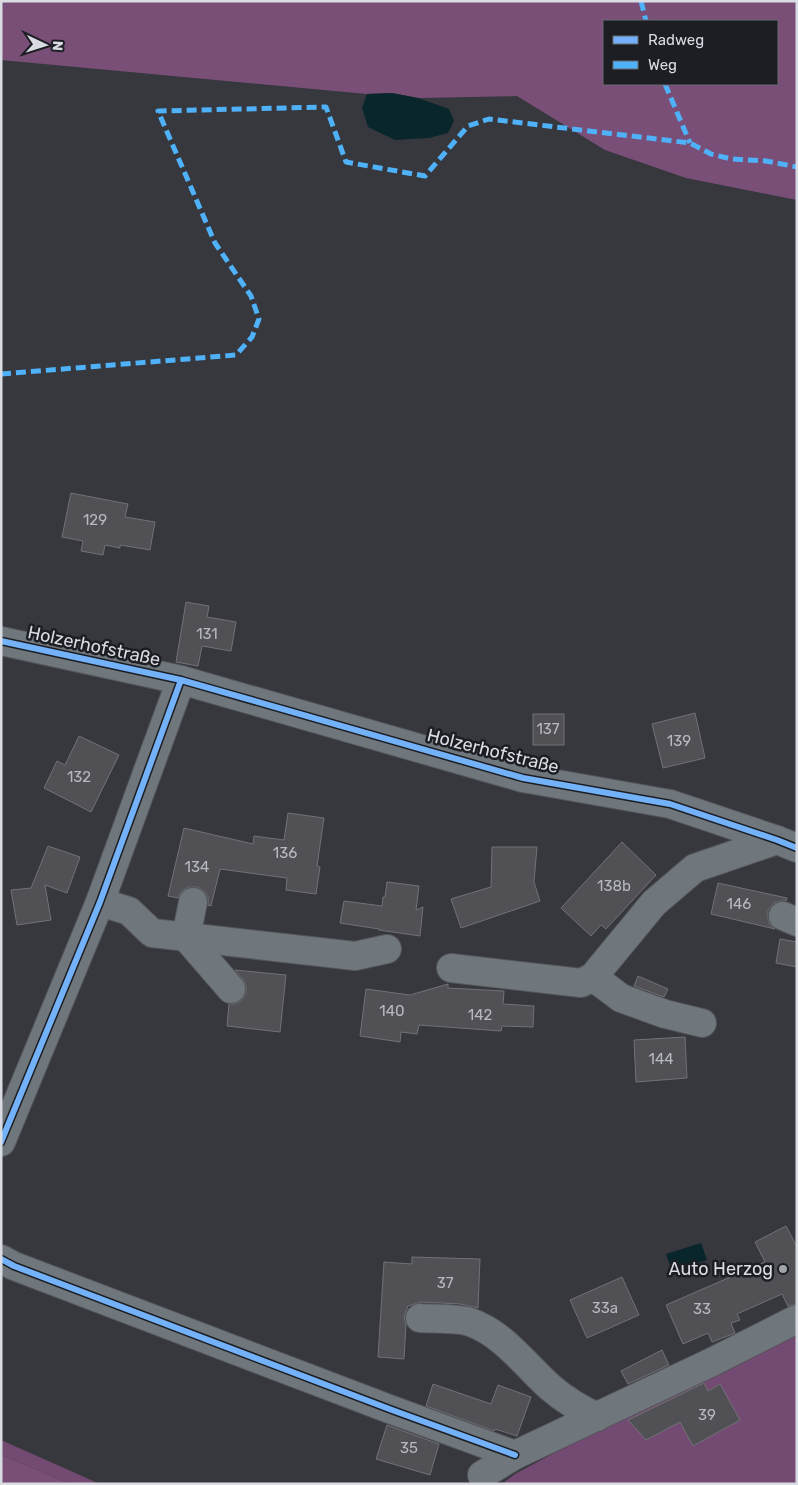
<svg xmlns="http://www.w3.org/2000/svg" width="798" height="1485" font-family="Rubik,sans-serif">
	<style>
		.green { fill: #734a71 }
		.forest { fill: #794f78; fill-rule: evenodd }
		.water { fill: #09262c }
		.building { fill: #505055; stroke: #717277 }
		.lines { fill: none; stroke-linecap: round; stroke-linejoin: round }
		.minor-casing { stroke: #54565b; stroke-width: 30 }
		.minor { stroke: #6f777d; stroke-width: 28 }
		.quiet { stroke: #4fb1f8; stroke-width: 5; stroke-dasharray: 10 5; stroke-linecap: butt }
		.cycleway-casing { stroke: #1c1e23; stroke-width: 9 }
		.cycleway { stroke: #73b2f8; stroke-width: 6 }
		.poi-dot { fill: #a0a3a9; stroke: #1c1e23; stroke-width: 2 }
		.labels { text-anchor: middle; stroke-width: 5; stroke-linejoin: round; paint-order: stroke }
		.number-label { font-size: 15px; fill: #b7b9c0 }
		.street-label { font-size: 18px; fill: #d9dce3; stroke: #1c1e23 }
		.poi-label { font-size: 18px; fill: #d9dce3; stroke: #1c1e23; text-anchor: end }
	</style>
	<rect width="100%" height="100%" fill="#36383e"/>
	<g class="green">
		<path d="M797,1328V1484H502L515,1474L703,1373Z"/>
		<path d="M1,1440L100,1484H71L1,1455Z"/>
	</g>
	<g class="forest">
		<path d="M1,1H797V200L686,178L605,150L517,96L418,98L392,93L367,94L1,60ZM604,21H777V84H604Z"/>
		<path d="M1,1455L71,1484H1Z"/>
	</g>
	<g class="water">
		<path d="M392,93L418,98L449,109L454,121L448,133L429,138L395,140L368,127L362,108L367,94Z"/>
		<path d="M701,1243L707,1260L672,1271L666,1254Z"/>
	</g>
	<g class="building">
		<path d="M71,493L128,504L125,517L155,522L150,550L120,545V548L105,545L103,555L81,551L83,541L62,537Z"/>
		<path d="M186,602L209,606L207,617L236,622L231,651L202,646L198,666L176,662Z"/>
		<path d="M695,713L705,758L663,768L652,724Z"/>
		<rect x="533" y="714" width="31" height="31"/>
		<path d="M79,736L119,755L91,812L44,788L57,761L65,765Z"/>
		<path d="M288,813L324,818L317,866L320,867L316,894L286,890L287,878L220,869L211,906L208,905V897L204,891L197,887H188L181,892L178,898L168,896L184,828L253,844L254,836L284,840Z"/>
		<path d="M622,842L656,875L606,929L601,925L591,936L561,908Z"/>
		<path d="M48,846L80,857L67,893L45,885L51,920L17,925L11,890L31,888Z"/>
		<path d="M492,847H537L534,882L540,901L461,928L451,899L491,887Z"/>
		<path d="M387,882L419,886L416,910L423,907L420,936L379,930V929L340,923L344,901L382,906L383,897H385Z"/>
		<path d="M718,883L787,898L786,901H781L774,903L768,910V918L770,925L775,929L711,914Z"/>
		<path d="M780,939L797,942V967L776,963Z"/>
		<path d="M235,970L286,975L280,1032L227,1026L229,1004H234L241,1001L246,994V986L243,979Z"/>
		<path d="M638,976L668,989L664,997L634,986Z"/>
		<path d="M448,984V988L504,991L503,1004L534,1006L533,1027L502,1026L501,1031L419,1025L417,1034L401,1032L400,1042L360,1036L366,989L410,995Z"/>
		<path d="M685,1037L687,1078L636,1082L634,1040Z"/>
		<path d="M786,1226L797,1247V1304L788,1306L782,1294L737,1314L740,1320L731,1323L735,1333L712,1342L708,1333L683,1344L666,1305L765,1262L755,1242Z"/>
		<path d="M412,1257L480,1259L478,1308L460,1304L421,1302L408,1306L404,1317L406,1325L404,1359L378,1357L384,1262L412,1264Z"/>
		<path d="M622,1277L639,1315L587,1338L570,1300Z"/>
		<path d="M662,1350L669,1365L628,1384L621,1371Z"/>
		<path d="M704,1383L708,1391L720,1384L740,1420L693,1446L680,1422L646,1440L628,1420Z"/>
		<path d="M433,1384L491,1404L498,1385L531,1397L517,1436L495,1429L494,1431L426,1406Z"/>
		<path d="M387,1425L439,1444L430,1475L376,1459Z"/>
	</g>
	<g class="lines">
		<defs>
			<g id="minor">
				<path d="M1,641L181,680L523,778L670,804L777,840L797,848"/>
				<path d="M100,902L129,911L152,933L355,956L387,949"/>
				<path d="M193,902L186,937L231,989"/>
				<path d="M783,916L797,922"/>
				<path d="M451,968L581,983L593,977L654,903L695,868L777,840"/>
				<path d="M593,977L621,998L665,1014L702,1023"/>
				<path d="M1,1142L100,902L181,680"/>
				<path d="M1,1259L14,1266L392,1410L515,1455"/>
				<path d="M420,1318C434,1319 458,1318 470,1322C504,1334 525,1365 551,1388C565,1400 580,1409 597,1417"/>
				<path d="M482,1475L515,1455L712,1362L797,1319"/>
			</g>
		</defs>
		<use href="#minor" class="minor-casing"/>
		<use href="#minor" class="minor"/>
		<g class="quiet">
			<path d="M641,1L646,21"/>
			<path d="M665,84L690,143"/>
			<path d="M1,374L236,355L252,337L259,319L251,296L215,243L158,111L326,107L346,162L425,176L468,126L489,119L690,143L711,154L731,159L766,161L797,167"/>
		</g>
		<defs>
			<g id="cycleway">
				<path d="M1,641L181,680L523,778L670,804L777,840L797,848"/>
				<path d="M1,1142L100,902L181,680"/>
				<path d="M1,1259L14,1266L392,1410L515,1455"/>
			</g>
		</defs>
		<use href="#cycleway" class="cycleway-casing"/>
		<use href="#cycleway" class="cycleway"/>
	</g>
	<circle class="poi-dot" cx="783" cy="1269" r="5"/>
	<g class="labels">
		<g class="number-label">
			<text x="95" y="525">129</text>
			<text x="207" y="639">131</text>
			<text x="548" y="734">137</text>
			<text x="679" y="746">139</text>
			<text x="79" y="782">132</text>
			<text x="285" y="858">136</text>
			<text x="197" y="872">134</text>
			<text x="614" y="891">138b</text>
			<text x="739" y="909">146</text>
			<text x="392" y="1016">140</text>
			<text x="480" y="1020">142</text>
			<text x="661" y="1064">144</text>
			<text x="445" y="1288">37</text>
			<text x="605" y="1313">33a</text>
			<text x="702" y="1314">33</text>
			<text x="707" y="1420">39</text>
			<text x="409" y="1453">35</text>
		</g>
		<g class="street-label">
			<text transform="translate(94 646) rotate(12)" y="6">Holzerhofstraße</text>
			<text transform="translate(493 751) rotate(14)" y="6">Holzerhofstraße</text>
		</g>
		<g class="poi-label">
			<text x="773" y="1275">Auto Herzog</text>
		</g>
	</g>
	<rect width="798" height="1485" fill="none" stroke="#d9dce3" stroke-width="5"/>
	<rect x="603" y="20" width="175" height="65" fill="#1c1e23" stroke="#686a70"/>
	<rect x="613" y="36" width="25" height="8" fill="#73b2f8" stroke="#686a70"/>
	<text x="648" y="45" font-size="15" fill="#d9dce3">Radweg</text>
	<rect x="613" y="61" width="25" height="8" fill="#4fb1f8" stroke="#686a70"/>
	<text x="648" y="70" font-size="15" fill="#d9dce3">Weg</text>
	<g transform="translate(45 45) rotate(94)" stroke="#1c1e23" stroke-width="4" paint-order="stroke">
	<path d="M0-4L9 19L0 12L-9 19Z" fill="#d9dce3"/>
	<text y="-8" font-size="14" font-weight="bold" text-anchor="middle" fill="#d9dce3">N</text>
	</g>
</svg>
